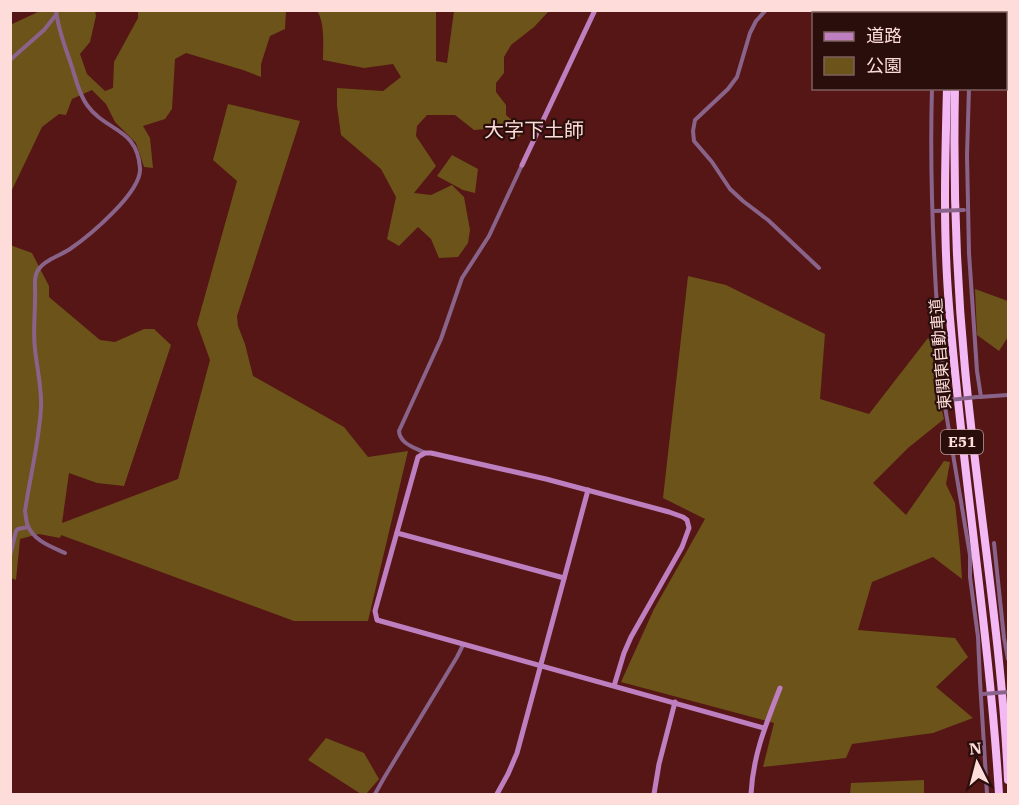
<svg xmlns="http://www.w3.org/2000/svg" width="1019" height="805" font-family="'IBM Plex Serif','Noto Sans JP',serif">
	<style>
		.green { fill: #6b5319 }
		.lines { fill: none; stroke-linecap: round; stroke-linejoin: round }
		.street { stroke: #8a638b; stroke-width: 4 }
		.secondary { stroke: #bd7fbf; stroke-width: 5 }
		.highway { stroke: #f3b9f4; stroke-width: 8 }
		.street-bridge { stroke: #8a638b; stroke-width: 4 }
		.labels { text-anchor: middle; stroke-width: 4.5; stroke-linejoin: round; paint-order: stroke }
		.shield { fill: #290e0c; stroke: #bd9e9c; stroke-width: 1.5 }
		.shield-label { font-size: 15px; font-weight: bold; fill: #fddcd9 }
		.street-label { font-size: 16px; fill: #fddcd9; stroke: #290e0c }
		.quarter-label { font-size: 20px; fill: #fddcd9; stroke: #290e0c }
	</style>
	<rect width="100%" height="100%" fill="#551615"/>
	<g class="green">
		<path d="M56,10C69,12 82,11 95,11L96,16L90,42L80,54L87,74L105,91L113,88L114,62L138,18V11H286L285,29L270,36L261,64V77L243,70L186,53L175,59L172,109L165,119L143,126L150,138L153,168L144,167L136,143L115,122L106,104L92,90L72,99L66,115L59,114L42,127L11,192L10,25L40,11Z"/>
		<path d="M317,11H436V61L447,63L454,11H549L534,27L511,45L504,57V73L496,83V92L506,105V115L524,131L519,137L499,128L474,130L455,115H427L417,126L416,136L436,166L414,193L431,195L452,185L464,197L470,230L468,243L458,257L439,258L431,239L418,227L399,246L387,239L396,197L381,169L341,135L337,106V88L383,91L401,77L393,64L364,68L323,60C323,46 325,22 317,11Z"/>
		<path d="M228,104L300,121L237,316L238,326L245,344L253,376L344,427L368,457L408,451L368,621H294L61,535L60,538L39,534L20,539L16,580L11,578L10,245L32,253L49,286V297L100,340L115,342L144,329H154L171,345L124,486L97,483L69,473L62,523L178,479L210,360L197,324L237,181L213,160Z"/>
		<path d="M452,155L478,169L475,193L463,190L437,176Z"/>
		<path d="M688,276L726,285L825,334L820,399L869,414L928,338L937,348L938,394L944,419L908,448L873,483L906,515L944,461L950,462L946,484L955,503L960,549L962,579L933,557L872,582L858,630L955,638L968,657L936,687L973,718L933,733L852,744L846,758L763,767L774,723L621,682L654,609L705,519L663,498Z"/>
		<path d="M975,289L1008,301V337L999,351L977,335Z"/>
		<path d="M326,738L364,753L379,779L366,794H361L308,760Z"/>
		<path d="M924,780V794H850L851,783Z"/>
	</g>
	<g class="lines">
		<g class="street">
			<path d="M56,10C58,30 66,49 72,67C76,80 79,94 87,105C106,132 137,127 140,168C142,192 89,236 70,249C60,256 43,260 37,272C33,280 36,290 35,299C35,316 33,333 35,349C37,369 42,388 41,408C39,442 30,477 25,511C26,516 26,522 28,526C34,541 52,547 65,553"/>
			<path d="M766,10L756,21L750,33L737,77L728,89L695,120L693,131L694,141L712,162L730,189L743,201L768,220L819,268"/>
			<path d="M870,10L878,14"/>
			<path d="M935,14V10"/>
			<path d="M10,60L44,30L56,15"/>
			<path d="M932,88C930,156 932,223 936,291C938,327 945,364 944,401L970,555V577L978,637L980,681L987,794"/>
			<path d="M969,88L967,155L969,253L977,371L981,397"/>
			<path d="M979,397L1008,395"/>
			<path d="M425,453C414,447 400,444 399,431L441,339L462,278L489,236L522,165"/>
			<path d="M994,543L1004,638L1008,659"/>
			<path d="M10,556L16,531L18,529L28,527"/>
			<path d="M375,794L384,778L457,657L463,645"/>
		</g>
		<g class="secondary">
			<path d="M522,165L595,10"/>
			<path d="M397,533L564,578"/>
			<path d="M614,686L624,653L631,637L682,547L689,528L687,520L683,517L669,512L546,479L431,453H425L418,457L375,611L377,620L764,728"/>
			<path d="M497,794L508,774L517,753L588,490"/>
			<path d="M654,794L659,764L675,702"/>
			<path d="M751,794C753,755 766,724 780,688"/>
		</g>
		<g class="highway">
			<path d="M952,14V10"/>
			<path d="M958,14L959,10"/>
			<path d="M947,88C945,161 943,234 949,306C962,470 989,631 999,794"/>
			<path d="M955,88C953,184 956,275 965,369C978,506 1002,643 1008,780"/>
		</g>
		<g class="street-bridge">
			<path d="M935,211L964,210"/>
			<path d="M950,400L977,397"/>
			<path d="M983,694L1008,692"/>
		</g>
	</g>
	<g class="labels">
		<rect class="shield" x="941" y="430" width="42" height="24" rx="4.5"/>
		<g class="shield-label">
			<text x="962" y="447">E51</text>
		</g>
		<g class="street-label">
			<text transform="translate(940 354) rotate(-95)" y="6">東関東自動車道</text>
		</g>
		<g class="quarter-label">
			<text x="534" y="137">大字下土師</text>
		</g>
	</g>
	<rect width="1019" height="805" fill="none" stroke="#fddcd9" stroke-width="24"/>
	<rect x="812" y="12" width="195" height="78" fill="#290e0c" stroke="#7e605e" stroke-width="1.5"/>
	<rect x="824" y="32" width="30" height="9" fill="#bd7fbf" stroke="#7e605e" stroke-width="1.5"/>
	<text x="866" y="42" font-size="18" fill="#fddcd9">道路</text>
	<rect x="824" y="57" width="30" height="18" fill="#6b5319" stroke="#7e605e" stroke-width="1.5"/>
	<text x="866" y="72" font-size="18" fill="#fddcd9">公園</text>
	<g transform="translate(977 763) rotate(354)" stroke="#290e0c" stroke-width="4.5" paint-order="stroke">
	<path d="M0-4.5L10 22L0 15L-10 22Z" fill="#fddcd9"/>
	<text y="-9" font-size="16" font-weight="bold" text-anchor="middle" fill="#fddcd9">N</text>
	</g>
</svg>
